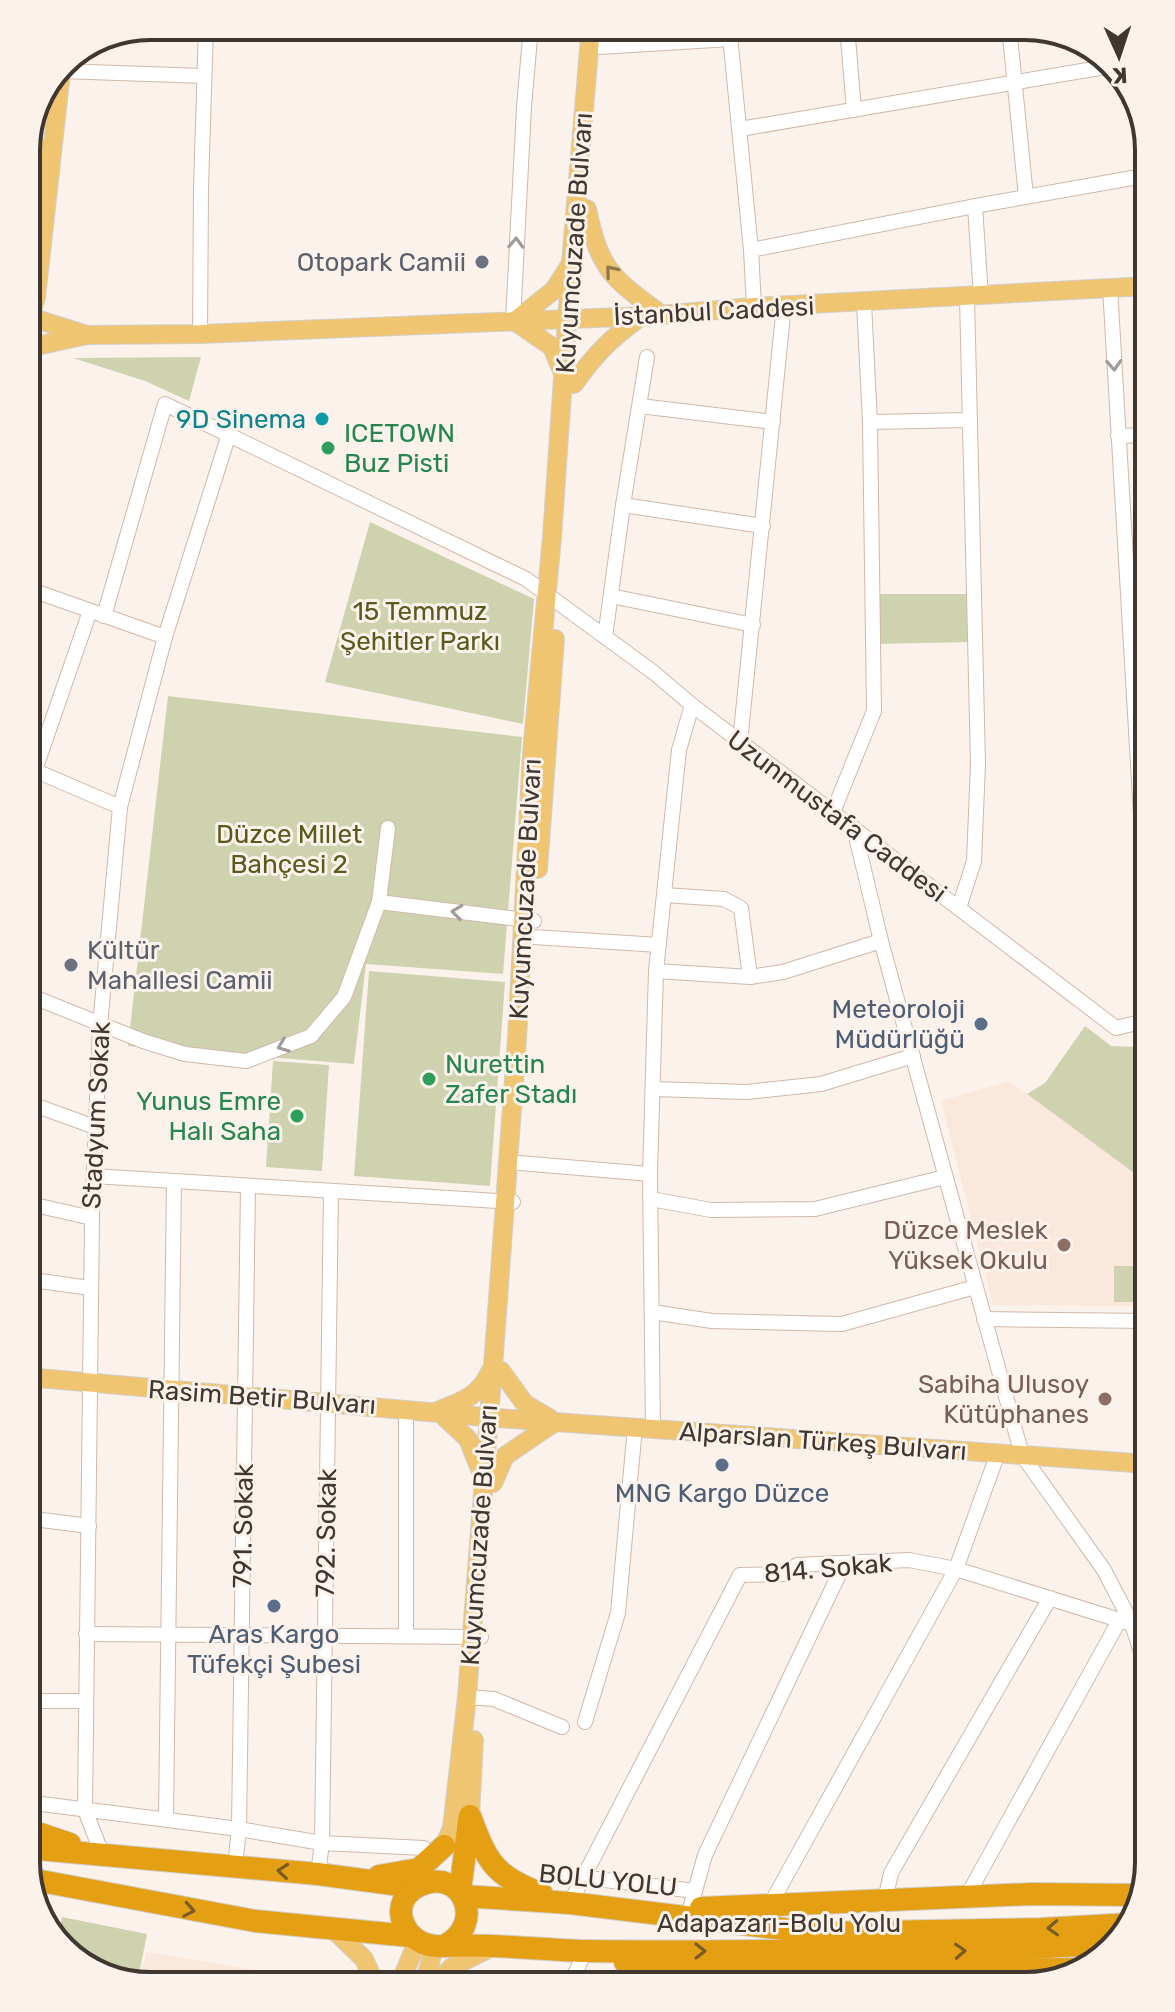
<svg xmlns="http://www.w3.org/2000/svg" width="1175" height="2012" font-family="Rubik,sans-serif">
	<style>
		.built { fill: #fbe8dc }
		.green { fill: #cfd2af }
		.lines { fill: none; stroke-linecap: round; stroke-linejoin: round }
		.minor-casing { stroke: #d0b8a9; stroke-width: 16 }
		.major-casing { stroke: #d1cfcd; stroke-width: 20 }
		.highway-casing { stroke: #d1cfcd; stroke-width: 24 }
		.minor { stroke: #fff; stroke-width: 14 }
		.major { stroke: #efc571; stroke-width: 18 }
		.highway { stroke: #e49f12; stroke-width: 22 }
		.oneway { stroke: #a09b98 }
		.oneway2 { stroke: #8f774d }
		.oneway3 { stroke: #795b26 }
		.worship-dot { fill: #6b7280; stroke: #fcf2ec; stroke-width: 3 }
		.culture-dot { fill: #0f9aa8; stroke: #fcf2ec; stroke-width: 3 }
		.leisure-dot { fill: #2e9e5b; stroke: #fcf2ec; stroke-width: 3 }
		.service-dot { fill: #5c6f8a; stroke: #fcf2ec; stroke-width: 3 }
		.education-dot { fill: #8d6e63; stroke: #fcf2ec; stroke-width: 3 }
		.labels { text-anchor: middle; stroke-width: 6; stroke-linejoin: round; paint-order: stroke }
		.street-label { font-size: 26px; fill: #403730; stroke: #fcf2ec }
		.worship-label { font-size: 26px; fill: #5b616d; stroke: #fcf2ec; text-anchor: end }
		.culture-label { font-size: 26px; fill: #0d838f; stroke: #fcf2ec; text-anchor: end }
		.leisure-label { font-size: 26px; fill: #27864d; stroke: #fcf2ec; text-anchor: start }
		.park-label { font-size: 26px; fill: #585b1d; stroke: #fcf2ec }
		.service-label { font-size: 26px; fill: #4e5e75; stroke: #fcf2ec }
		.education-label { font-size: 26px; fill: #785e54; stroke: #fcf2ec; text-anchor: end }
		.rim { fill: none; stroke: #403730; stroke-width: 4 }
	</style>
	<rect width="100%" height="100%" fill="#fcf2ec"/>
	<g class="built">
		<path d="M1134,444H1149V602L1140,603Z"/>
		<path d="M1009,1081L1149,1184V1306L993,1305L941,1101Z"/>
		<path d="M146,1952L348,1985L142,1986L139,1985Z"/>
	</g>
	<g class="green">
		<path d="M201,357L189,401L145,381L73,358Z"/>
		<path d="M370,522L534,599L523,724L325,682Z"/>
		<path d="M872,594H974L975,642L873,644Z"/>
		<path d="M168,696L522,737L503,974L366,964L354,1064L128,1046Z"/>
		<path d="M369,971L505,982L490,1186L354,1176Z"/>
		<path d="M1085,1026L1111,1046L1138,1047L1149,1080V1184L1027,1094L1045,1083Z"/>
		<path d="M273,1061L329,1065L322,1171L266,1167Z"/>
		<rect x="1114" y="1266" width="35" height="36"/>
		<path d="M62,1917L147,1934L137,1984L81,1965L58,1939Z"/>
	</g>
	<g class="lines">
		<defs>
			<g id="minor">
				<path d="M729,26L751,250L754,307"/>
				<path d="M847,26L854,110"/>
				<path d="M1009,26L1026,197"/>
				<path d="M599,47L731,39"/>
				<path d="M61,71L204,76"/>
				<path d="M740,129L1111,66"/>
				<path d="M975,206L981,296"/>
				<path d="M751,250L975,206L1149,175"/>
				<path d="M1110,287L1149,952"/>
				<path d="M513,321L524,107L531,26"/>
				<path d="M200,334L201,188L206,26"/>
				<path d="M640,406L773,422"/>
				<path d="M870,422L970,420"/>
				<path d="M1118,436L1149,435"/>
				<path d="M623,505L763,526"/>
				<path d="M26,588L165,637"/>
				<path d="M611,596L753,625"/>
				<path d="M104,616L165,404L526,579L653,672L692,705L1116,1028L1149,1020"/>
				<path d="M605,637L623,505L647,357"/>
				<path d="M740,742L784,305"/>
				<path d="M29,768L120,807"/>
				<path d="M833,812L874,711L870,422L864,303"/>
				<path d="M854,828L881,941L1022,1455L1104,1570L1132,1624L1149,1677"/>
				<path d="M26,831L35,770L90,611"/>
				<path d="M664,895L724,899L741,908L750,977"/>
				<path d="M379,902L388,828"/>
				<path d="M959,908L974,861L978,764L967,297"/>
				<path d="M533,937L659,945"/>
				<path d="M656,971L750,977L783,972L881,941"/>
				<path d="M26,994L143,1041L185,1054L246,1061L311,1036L344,997L379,902L534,921"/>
				<path d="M654,1089L747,1092L821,1084L913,1056"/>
				<path d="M26,1102L95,1127"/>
				<path d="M507,1162L650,1174"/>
				<path d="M93,1176L513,1202"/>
				<path d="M651,1199L711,1210L815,1209L945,1177"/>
				<path d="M26,1203L92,1218"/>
				<path d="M26,1279L90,1288"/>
				<path d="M652,1312L712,1321L842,1324L975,1287"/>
				<path d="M984,1319L1149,1321"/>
				<path d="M406,1408V1636"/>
				<path d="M653,1429L650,1174L656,971L679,750L692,705"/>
				<path d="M26,1518L89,1526"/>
				<path d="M86,1634L481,1637"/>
				<path d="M467,1697L494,1699L562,1727"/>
				<path d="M26,1701H86"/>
				<path d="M585,1722L618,1613L635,1427"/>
				<path d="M26,1802L239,1829L322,1843L424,1848"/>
				<path d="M166,1819L174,1181"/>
				<path d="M102,1854L85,1810L92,1218L100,1026L120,807L165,637L228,437"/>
				<path d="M235,1866L239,1829L248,1186"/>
				<path d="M547,1873L695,1891"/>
				<path d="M318,1874L322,1843L331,1192"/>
				<path d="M967,1896L1119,1621"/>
				<path d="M885,1900L891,1873L1050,1598"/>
				<path d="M570,1903L740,1575L785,1574L797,1565L909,1560L956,1569L1132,1624"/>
				<path d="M770,1905L956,1569L998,1453"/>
				<path d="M690,1909L705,1855L844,1564"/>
				<path d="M570,1986L585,1951"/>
				<path d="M621,1986L629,1963"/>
				<path d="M675,1986V1970"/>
			</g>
			<g id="major">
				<path d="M587,209C600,271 612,278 662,315"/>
				<path d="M26,246L40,148"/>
				<path d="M31,314L36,297L62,63"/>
				<path d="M33,318L84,334"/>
				<path d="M516,320L554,290L570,265"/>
				<path d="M516,322L552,347L562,371"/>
				<path d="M27,348L87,335L200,334L647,316L754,307L1149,286"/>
				<path d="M574,384C595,354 612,337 642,316"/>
				<path d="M538,869L555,639"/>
				<path d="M501,1371L525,1404L549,1418"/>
				<path d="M26,1377L497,1418L1149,1464"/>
				<path d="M440,1410C463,1401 480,1395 490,1372"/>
				<path d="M438,1411L468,1439L480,1469"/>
				<path d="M493,1483L505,1456L555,1422"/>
				<path d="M470,1816L474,1740"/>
				<path d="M444,1846L452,1828L467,1697L495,1340L517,1039L532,753L552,537L571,263L591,26"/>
				<path d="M331,1927L364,1959L376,1986"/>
				<path d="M399,1986L417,1942"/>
				<path d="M424,1986L434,1947"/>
				<path d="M433,1986L452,1967L494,1946"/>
			</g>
			<g id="highway">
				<path d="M470,1816C488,1864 494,1875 542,1894"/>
				<path d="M26,1829L70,1844"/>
				<path d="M26,1848L318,1874L415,1887"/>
				<path d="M379,1876L419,1869L444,1846"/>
				<path d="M30,1879L255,1921L410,1936"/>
				<path d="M460,1891L469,1821"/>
				<path d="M463,1896L570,1903L816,1933L1041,1929L1131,1924"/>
				<path d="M701,1908L1032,1894L1139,1895"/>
				<path d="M444,1946C487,1925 463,1867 421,1885C384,1900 403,1949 442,1946C491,1943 539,1950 587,1951C658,1952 729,1951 800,1951C848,1952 897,1954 945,1952C1001,1950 1058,1946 1114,1943"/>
				<path d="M625,1962L675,1970L751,1972L1085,1969"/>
			</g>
		</defs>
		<use href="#minor" class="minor-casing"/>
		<use href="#major" class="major-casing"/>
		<use href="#highway" class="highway-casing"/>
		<use href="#minor" class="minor"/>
		<use href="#major" class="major"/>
		<use href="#highway" class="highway"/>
	</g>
	<defs><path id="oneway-chevron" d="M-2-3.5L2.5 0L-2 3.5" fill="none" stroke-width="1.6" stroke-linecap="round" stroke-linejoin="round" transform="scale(2)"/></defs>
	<g class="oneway">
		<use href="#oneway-chevron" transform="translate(516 243) rotate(-88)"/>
		<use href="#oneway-chevron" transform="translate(1114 365) rotate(87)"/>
		<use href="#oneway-chevron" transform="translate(457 912) rotate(-173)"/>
		<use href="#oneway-chevron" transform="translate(283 1046) rotate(159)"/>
	</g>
	<use class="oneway2" href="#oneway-chevron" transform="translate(611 271) rotate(-130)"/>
	<g class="oneway3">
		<use href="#oneway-chevron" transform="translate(283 1871) rotate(-175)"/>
		<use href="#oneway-chevron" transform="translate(189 1910) rotate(10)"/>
		<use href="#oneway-chevron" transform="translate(1053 1928) rotate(177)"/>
		<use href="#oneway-chevron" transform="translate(700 1951)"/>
		<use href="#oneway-chevron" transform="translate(960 1951) rotate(-3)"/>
	</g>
	<g class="worship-dot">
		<circle cx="482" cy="262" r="8"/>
		<circle cx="71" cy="965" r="8"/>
	</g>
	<circle class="culture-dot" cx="322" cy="419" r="8"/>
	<g class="leisure-dot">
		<circle cx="328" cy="448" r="8"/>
		<circle cx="429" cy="1079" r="8"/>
		<circle cx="297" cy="1116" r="8"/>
	</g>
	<g class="service-dot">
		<circle cx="981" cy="1024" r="8"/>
		<circle cx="722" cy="1465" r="8"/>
		<circle cx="274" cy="1606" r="8"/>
	</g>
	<g class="education-dot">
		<circle cx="1064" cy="1245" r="8"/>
		<circle cx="1105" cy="1399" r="8"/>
	</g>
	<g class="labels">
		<g class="street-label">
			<text transform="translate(574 243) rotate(-86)" y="9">Kuyumcuzade Bulvarı</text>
			<text transform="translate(714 311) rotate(-3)" y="9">İstanbul Caddesi</text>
			<text transform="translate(837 816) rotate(37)" y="9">Uzunmustafa Caddesi</text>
			<text transform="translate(525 889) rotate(-87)" y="9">Kuyumcuzade Bulvarı</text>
			<text transform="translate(96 1115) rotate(-87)" y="9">Stadyum Sokak</text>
			<text transform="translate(262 1397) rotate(4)" y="9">Rasim Betir Bulvarı</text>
			<text transform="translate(823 1441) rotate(4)" y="9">Alparslan Türkeş Bulvarı</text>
			<text transform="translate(243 1526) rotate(-89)" y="9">791. Sokak</text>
			<text transform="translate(326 1533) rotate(-89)" y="9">792. Sokak</text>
			<text transform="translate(479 1535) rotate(-86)" y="9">Kuyumcuzade Bulvarı</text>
			<text transform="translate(828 1568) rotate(-5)" y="9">814. Sokak</text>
			<text transform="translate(608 1880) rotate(6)" y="9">BOLU YOLU</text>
			<text x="779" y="1932">Adapazarı-Bolu Yolu</text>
		</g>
		<g class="worship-label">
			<text x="466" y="271">Otopark Camii</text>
			<text x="87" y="959" text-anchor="start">Kültür<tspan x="87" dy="30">Mahallesi Camii</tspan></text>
		</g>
		<g class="culture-label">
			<text x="306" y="428">9D Sinema</text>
		</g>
		<g class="leisure-label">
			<text x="344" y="442">ICETOWN<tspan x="344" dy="30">Buz Pisti</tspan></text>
			<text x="445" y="1073">Nurettin<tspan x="445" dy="30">Zafer Stadı</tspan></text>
			<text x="281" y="1110" text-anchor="end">Yunus Emre<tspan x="281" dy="30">Halı Saha</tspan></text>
		</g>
		<g class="park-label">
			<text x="420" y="620">15 Temmuz<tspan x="420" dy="30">Şehitler Parkı</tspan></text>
			<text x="289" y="843">Düzce Millet<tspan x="289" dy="30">Bahçesi 2</tspan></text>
		</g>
		<g class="service-label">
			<text x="965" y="1018" text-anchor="end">Meteoroloji<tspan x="965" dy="30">Müdürlüğü</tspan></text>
			<text x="722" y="1502">MNG Kargo Düzce</text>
			<text x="274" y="1643">Aras Kargo<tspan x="274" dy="30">Tüfekçi Şubesi</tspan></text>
		</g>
		<g class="education-label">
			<text x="1048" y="1239">Düzce Meslek<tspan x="1048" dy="30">Yüksek Okulu</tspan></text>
			<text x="1089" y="1393">Sabiha Ulusoy<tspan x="1089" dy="30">Kütüphanes</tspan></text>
		</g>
	</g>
	<path d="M0 0H1175V2012H0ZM150 40H1025A110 110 0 0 1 1135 150V1862A110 110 0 0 1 1025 1972H150A110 110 0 0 1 40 1862V150A110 110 0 0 1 150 40Z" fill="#fcf2ec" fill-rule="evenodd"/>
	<path class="rim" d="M150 40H1025A110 110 0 0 1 1135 150V1862A110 110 0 0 1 1025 1972H150A110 110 0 0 1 40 1862V150A110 110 0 0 1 150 40Z"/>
	<g transform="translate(1119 56) rotate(177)" stroke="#fcf2ec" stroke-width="6" paint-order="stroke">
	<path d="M0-6L14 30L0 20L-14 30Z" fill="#403730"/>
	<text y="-12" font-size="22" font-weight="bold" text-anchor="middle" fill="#403730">K</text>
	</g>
</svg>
